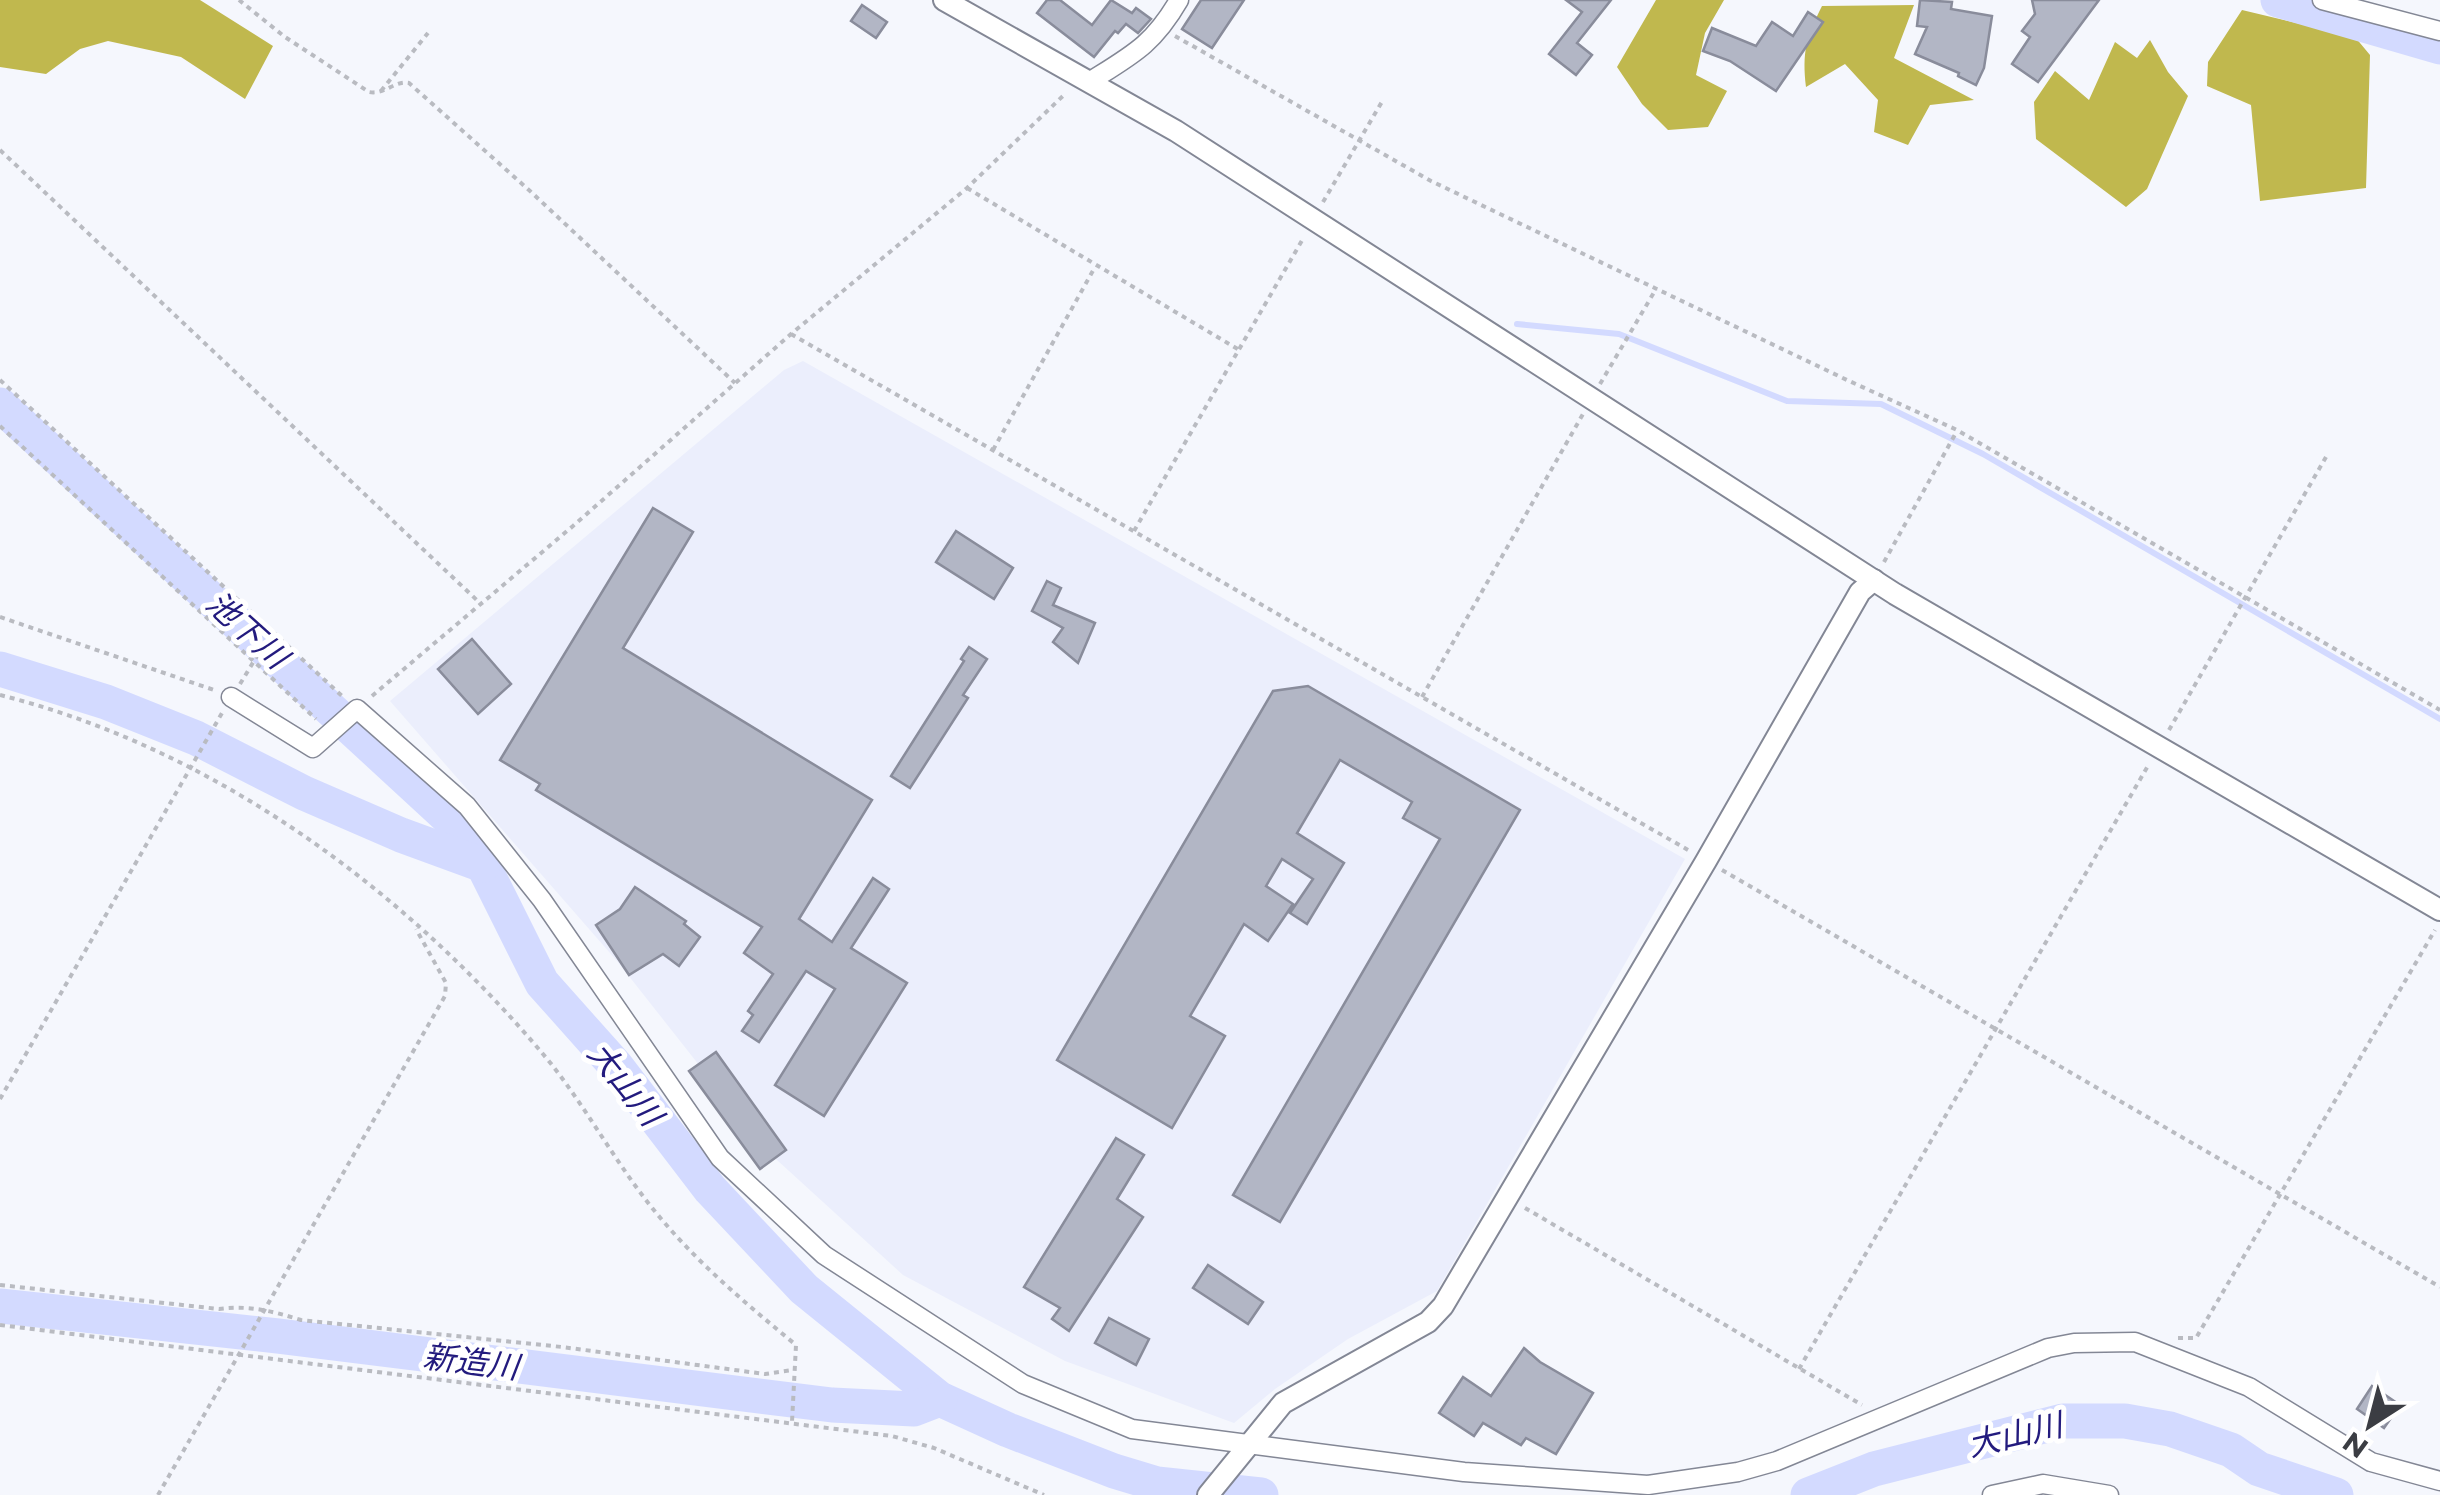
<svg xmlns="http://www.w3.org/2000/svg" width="2440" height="1495" font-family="Montserrat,'Noto Sans JP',sans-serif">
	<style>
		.built { fill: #ebeefc }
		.forest { fill: #c0b84e }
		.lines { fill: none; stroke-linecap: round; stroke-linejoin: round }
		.stream { stroke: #d3daff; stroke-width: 6 }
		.river { stroke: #d3daff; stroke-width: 35 }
		.building { fill: #b2b6c5; stroke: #898c9b; stroke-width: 2.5 }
		.minor-casing { stroke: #838795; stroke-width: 21 }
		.tertiary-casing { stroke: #838795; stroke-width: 24 }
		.path { stroke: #b9bbc1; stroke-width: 4; stroke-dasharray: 5 5; stroke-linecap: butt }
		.minor { stroke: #fff; stroke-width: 18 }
		.tertiary { stroke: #fff; stroke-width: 20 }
		.labels { text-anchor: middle; stroke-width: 10; stroke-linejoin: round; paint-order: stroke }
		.water-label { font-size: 32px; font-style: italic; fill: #231b7e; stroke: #fff }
	</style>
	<rect width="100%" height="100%" fill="#f5f7fd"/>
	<path class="built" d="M803,361L1685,859L1437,1291L1348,1339L1275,1389L1234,1423L1065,1361L903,1275L766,1150L617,961L390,701L784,370Z"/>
	<g class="forest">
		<path d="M0,0H200L273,46L245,99L181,57L108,41L80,49L46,74L0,67Z"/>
		<path d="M1656,0H1724L1705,33L1696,75L1727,91L1708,127L1668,130L1642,104L1617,67Z"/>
		<path d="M1914,5L1894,58L1974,100L1930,105L1908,145L1874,132L1878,100L1845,64L1806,87C1802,52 1806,38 1822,6Z"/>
		<path d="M2242,10L2355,37L2370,55L2366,188L2260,201L2251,105L2207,86L2208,62Z"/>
		<path d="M2150,40L2168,72L2188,96L2147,189L2126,207L2036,139L2034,102L2055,71L2089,100L2115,42L2137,58Z"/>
	</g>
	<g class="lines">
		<path class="stream" d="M1517,324L1619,334L1787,401L1881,404L1983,454L2440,719"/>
		<g class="river">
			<path d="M2278,0L2440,47"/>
			<path d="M0,405L451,820L483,865L542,983L616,1066L710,1189L804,1289L940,1399L1008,1430L1114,1471L1157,1484L1261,1495"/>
			<path d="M0,669L106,702L196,738L304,793L401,835L483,865"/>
			<path d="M0,1306L278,1336L832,1405L914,1409L940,1399"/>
			<path d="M1808,1495L1874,1469L2063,1421H2125L2170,1429L2231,1450L2259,1469L2336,1495"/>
		</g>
	</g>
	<g class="building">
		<path d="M1047,0H1060L1092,25L1111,0L1132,13L1136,8L1151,19L1138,33L1126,24L1118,33L1115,31L1094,57L1037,13Z"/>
		<path d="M1201,0H1244L1212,48L1182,29Z"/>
		<path d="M1566,0H1611L1577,43L1592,55L1576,75L1549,54L1582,12Z"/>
		<path d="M1920,0L1952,2L1951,9L1992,16L1984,68L1976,85L1958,76L1959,73L1915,54L1927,27L1917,26Z"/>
		<path d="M2032,0H2099L2038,82L2012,64L2030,37L2022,31L2035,14Z"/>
		<path d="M862,5L887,22L876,38L851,21Z"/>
		<path d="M1808,12L1823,22L1776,91L1730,61L1703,51L1712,28L1756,46L1772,22L1793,36Z"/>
		<path d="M653,508L693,532L623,648L872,800L799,919L832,942L873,878L889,889L851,948L907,983L824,1116L775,1085L835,989L806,971L759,1042L742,1031L753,1015L748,1011L773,974L744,953L762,927L536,790L540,784L500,760Z"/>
		<path d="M956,531L1013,568L994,599L936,562Z"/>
		<path d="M1047,581L1061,588L1053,605L1095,623L1078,663L1053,642L1063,628L1032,611Z"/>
		<path d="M472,639L511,684L478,714L438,669Z"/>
		<path d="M969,647L987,659L963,695L968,698L910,788L891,776L964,661L961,659Z"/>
		<path d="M1308,686L1520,810L1280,1222L1233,1195L1440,839L1403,818L1412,802L1340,760L1297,833L1344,863L1307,924L1290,913L1313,879L1282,859L1266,886L1293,904L1268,941L1244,924L1190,1016L1225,1036L1172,1128L1057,1060L1273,691Z"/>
		<path d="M635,887L686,921L684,924L700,937L679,966L663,954L629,975L596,925L620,909Z"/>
		<path d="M716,1052L786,1150L760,1169L689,1071Z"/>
		<path d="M1116,1138L1144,1155L1117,1199L1143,1217L1069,1331L1052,1319L1060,1308L1024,1287Z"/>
		<path d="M1208,1265L1263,1302L1248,1324L1193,1288Z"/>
		<path d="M1109,1318L1149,1339L1136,1365L1095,1343Z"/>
		<path d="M1524,1348L1540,1362L1593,1393L1556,1454L1526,1438L1521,1445L1483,1423L1474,1436L1439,1413L1463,1377L1491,1396Z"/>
		<path d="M2372,1386L2400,1405L2384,1428L2357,1409Z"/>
	</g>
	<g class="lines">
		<defs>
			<g id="minor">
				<path d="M2322,0L2440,31"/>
				<path d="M1089,82C1132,55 1153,45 1179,0"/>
				<path d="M231,697L313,748L357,709L467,806L542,900L720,1158L824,1255L1023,1384L1132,1429L1464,1472L1648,1485L1738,1472L1777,1461L2048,1348L2074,1343L2135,1342L2249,1387L2371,1462L2440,1481"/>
				<path d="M1992,1495L2043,1484L2109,1495"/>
			</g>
			<g id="tertiary">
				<path d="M944,0L1176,131L1895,594L2440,910"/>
				<path d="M1208,1495L1283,1403L1428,1322L1443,1306L1706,861L1860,592L1874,580"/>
			</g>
		</defs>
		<use href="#minor" class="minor-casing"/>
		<use href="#tertiary" class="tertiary-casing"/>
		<g class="path">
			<path d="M239,0L285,37L369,92C385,95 395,80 409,83L530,191L735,383"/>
			<path d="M1175,36L1431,181L1847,380L1957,430L2440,710"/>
			<path d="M381,91L428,33"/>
			<path d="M0,150L481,604"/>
			<path d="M967,188L1241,351"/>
			<path d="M1323,202L1383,100"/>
			<path d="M791,334L1688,850"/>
			<path d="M0,380L342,696"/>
			<path d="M1600,384L1656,289"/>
			<path d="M0,426L316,719"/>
			<path d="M993,450L1095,267"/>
			<path d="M1134,531L1304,237"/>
			<path d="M1884,562L1957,431"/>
			<path d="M0,617L217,691"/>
			<path d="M240,684L257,656L277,637"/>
			<path d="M0,695C215,749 407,891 548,1060C586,1107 615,1162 653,1209C695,1261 744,1302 796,1345L792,1422"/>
			<path d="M372,696L573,526L791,334L967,188L1066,93"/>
			<path d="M1422,697L1583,414"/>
			<path d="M2169,730L2326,457"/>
			<path d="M1722,870L2440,1287"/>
			<path d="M0,1099L222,713"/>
			<path d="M1525,1208L1862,1405"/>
			<path d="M0,1285L219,1309C249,1305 272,1311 301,1320L562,1347L765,1374L793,1370"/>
			<path d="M0,1325L892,1436L934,1448L1044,1495"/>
			<path d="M2178,1338H2196L2435,930"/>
			<path d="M1799,1369L2149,764"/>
			<path d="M158,1495L445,996L446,983L416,929"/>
		</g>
		<use href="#minor" class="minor"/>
		<use href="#tertiary" class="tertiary"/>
	</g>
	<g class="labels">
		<g class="water-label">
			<text transform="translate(247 630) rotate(42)" y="11">池下川</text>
			<text transform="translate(625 1084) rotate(51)" y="11">大山川</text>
			<text transform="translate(471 1362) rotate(7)" y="11">新造川</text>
			<text transform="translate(2015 1435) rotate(-13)" y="11">大山川</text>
		</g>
	</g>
	<g transform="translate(2370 1425) rotate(216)" stroke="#ffffff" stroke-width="8" paint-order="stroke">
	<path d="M0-8L18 38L0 25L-18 38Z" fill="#3b3d43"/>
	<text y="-15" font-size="28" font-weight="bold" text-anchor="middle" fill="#3b3d43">N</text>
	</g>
</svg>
